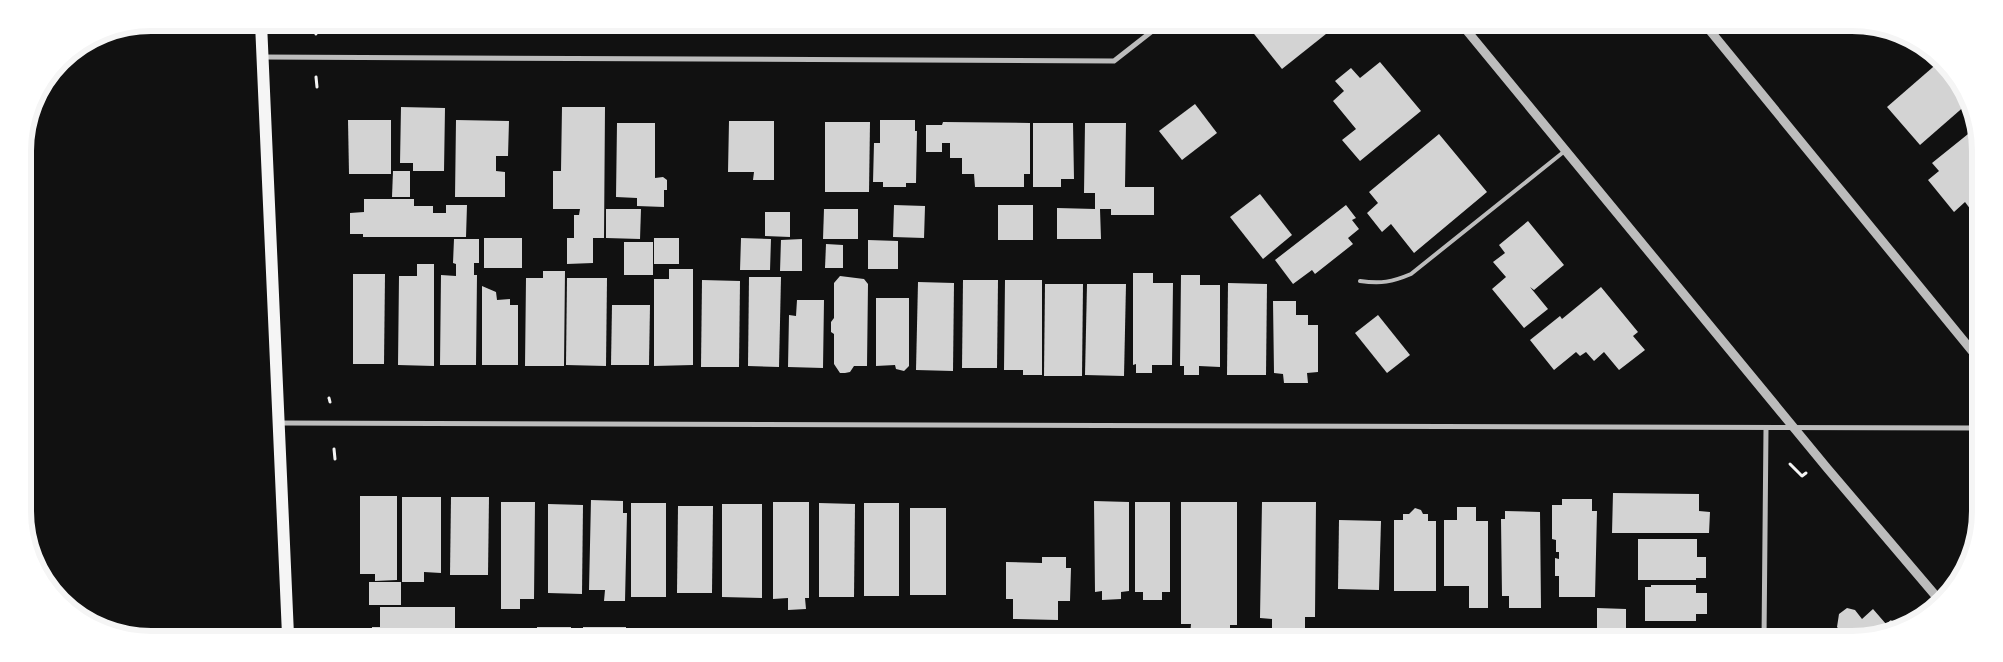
<svg xmlns="http://www.w3.org/2000/svg" width="2003" height="662" font-family="'Source Serif 4',serif">
	<style>
		.building { fill: #d3d3d3 }
		.lines { fill: none; stroke-linecap: round; stroke-linejoin: round }
		.path { stroke: #f5f5f5; stroke-width: 3 }
		.service { stroke: #bcbcbc; stroke-width: 4 }
		.minor { stroke: #bcbcbc; stroke-width: 5 }
		.tertiary { stroke: #bcbcbc; stroke-width: 9 }
		.primary { stroke: #f5f5f5; stroke-width: 12 }
		.rim { fill: none; stroke: #f5f5f5; stroke-width: 6 }
	</style>
	<rect width="100%" height="100%" fill="#111"/>
	<g class="building">
		<path d="M1247,25L1336,26L1282,69Z"/>
		<path d="M1940,61L1952,73L1967,104L1920,145L1887,107Z"/>
		<path d="M1380,62L1421,111L1360,161L1342,140L1356,129L1333,101L1344,91L1335,81L1351,68L1360,78Z"/>
		<path d="M1195,104L1217,133L1182,160L1159,131Z"/>
		<path d="M401,107L445,108L444,171H413V163H400Z"/>
		<path d="M562,107H605L604,238H593V263L567,264V238H574V215H579L580,209H553V171H561Z"/>
		<path d="M348,120H391V174H349Z"/>
		<path d="M456,120L509,121L508,156H496V171L505,172V197H455Z"/>
		<path d="M880,120H915V131H917L916,183H906V187H883V182H873L874,143H880Z"/>
		<path d="M729,121H774V180H753L754,172H728Z"/>
		<path d="M825,122H870L869,192H825Z"/>
		<path d="M943,122L1030,123V174H1024V187H975L974,174H962V158H950V143H942V152H926V125H942Z"/>
		<path d="M617,123H655V178L663,177L667,180V190H664V207L637,206V198L616,197Z"/>
		<path d="M1033,123H1073L1074,179H1061V187H1033Z"/>
		<path d="M1085,123H1126L1125,187H1154V215H1111V209H1100L1101,239H1057V208L1095,209V193H1084Z"/>
		<path d="M1978,126V205L1971,210L1965,202L1954,212L1928,180L1939,171L1932,163Z"/>
		<path d="M1439,134L1487,192L1414,253L1391,224L1382,232L1367,213L1378,203L1369,192Z"/>
		<path d="M393,171H410V197H392Z"/>
		<path d="M1260,194L1292,235L1263,259L1230,217Z"/>
		<path d="M364,199H414V206H433V213H446V205H467L466,237H363V234H350V213L364,212Z"/>
		<path d="M894,205L925,206L924,238L893,237Z"/>
		<rect x="998" y="205" width="35" height="35"/>
		<path d="M1346,205L1356,218L1352,220L1359,229L1348,238L1353,244L1315,274L1312,270L1293,284L1275,260Z"/>
		<path d="M606,209H641L640,239L606,238Z"/>
		<path d="M824,209H858V239H823Z"/>
		<path d="M765,212H790V237L765,236Z"/>
		<path d="M1528,221L1564,265L1534,290L1530,287L1548,309L1524,328L1492,289L1506,277L1493,262L1505,253L1499,245Z"/>
		<rect x="484" y="238" width="38" height="30"/>
		<rect x="654" y="238" width="25" height="26"/>
		<path d="M741,238L771,239L770,270H740Z"/>
		<path d="M454,239H479V263H474V275H477L476,365H440L441,275L456,276V264L453,263Z"/>
		<path d="M802,239V271H780L781,240Z"/>
		<path d="M868,240L898,241V269H868Z"/>
		<rect x="624" y="242" width="29" height="33"/>
		<path d="M826,244L843,245V268H825Z"/>
		<path d="M417,264H434V366L398,365L399,276H417Z"/>
		<path d="M669,269H693V365L654,366V279H669Z"/>
		<path d="M543,271H565L564,366H525L526,278H543Z"/>
		<path d="M1133,273H1153V283H1173L1172,365H1152V373H1136V364L1133,365Z"/>
		<path d="M353,274H385L384,364H353Z"/>
		<path d="M1181,275H1200V285H1220V367L1199,366V375H1184V366H1180Z"/>
		<path d="M840,276L864,279L868,284L867,366H854L850,372L845,373H840L834,364V334L831,332V322L834,318V283Z"/>
		<path d="M749,277H781L779,367L748,366Z"/>
		<path d="M567,278H607L606,366L566,365Z"/>
		<path d="M702,280L740,281L739,367H701Z"/>
		<path d="M963,280H998L997,368H962Z"/>
		<path d="M1005,280H1042V375H1023V370H1004Z"/>
		<path d="M918,282L954,283L953,371L916,370Z"/>
		<path d="M1228,283L1267,284L1266,375H1227Z"/>
		<path d="M1045,284H1083L1082,376H1044Z"/>
		<path d="M1087,284H1126L1124,376L1085,375Z"/>
		<path d="M482,286L496,292L497,300L510,299V305H518V365H482Z"/>
		<path d="M1601,287L1638,332L1633,336L1645,350L1619,370L1604,352L1594,361L1586,352L1580,356L1576,352L1554,370L1530,340L1560,316L1562,319Z"/>
		<path d="M876,298H909V366L904,371L896,369L895,365L876,366Z"/>
		<path d="M797,300H824L823,368L788,367L789,315L796,316Z"/>
		<path d="M1273,301H1296V315H1308V325H1318V372L1307,373L1308,383H1284L1283,374L1274,373Z"/>
		<path d="M612,305H650L649,365H611Z"/>
		<path d="M1378,315L1410,355L1387,373L1355,333Z"/>
		<path d="M1613,493L1699,494V511L1710,512L1709,533H1612Z"/>
		<path d="M360,496H397V580L375,581V574H360Z"/>
		<path d="M402,497H441V573L424,572V582H402Z"/>
		<path d="M451,497H489L488,575H450Z"/>
		<path d="M1562,499H1592V511H1597L1595,597H1559V576H1555V558L1559,559V552H1556V540L1552,539V505H1562Z"/>
		<path d="M591,500L623,501V513H627L625,601H604L605,590H589Z"/>
		<path d="M1094,501L1129,502V591L1121,592V599L1102,600V591L1095,592Z"/>
		<path d="M501,502H535L534,599H520V609H501Z"/>
		<path d="M773,502H809V598H805L806,609L788,610V598L773,599Z"/>
		<path d="M1135,502H1170V592H1162V600H1143V592H1135Z"/>
		<path d="M1181,502H1237V625H1230V635H1190L1191,624H1181Z"/>
		<path d="M1262,502H1316L1315,617H1305V628H1272V619L1260,618Z"/>
		<rect x="631" y="503" width="35" height="94"/>
		<path d="M819,503L855,504L854,597H819Z"/>
		<rect x="864" y="503" width="35" height="93"/>
		<path d="M548,504L583,505L582,594L548,593Z"/>
		<path d="M722,504H762V598L722,597Z"/>
		<path d="M678,506H713L712,593H677Z"/>
		<path d="M1457,507H1476V521H1488V608H1469V586H1444V520H1457Z"/>
		<rect x="910" y="508" width="36" height="87"/>
		<path d="M1415,508L1421,510L1423,514H1428V521H1436V591H1394V520H1403V514H1409Z"/>
		<path d="M1505,511L1540,512L1541,608H1509V596H1502L1501,519H1505Z"/>
		<path d="M1339,520L1381,521L1379,590L1338,589Z"/>
		<path d="M1638,539H1697V557H1706V578H1696V580H1638Z"/>
		<path d="M1042,557H1066V568H1071L1070,601H1058V620L1013,619V599H1006V562L1042,563Z"/>
		<rect x="369" y="582" width="32" height="23"/>
		<path d="M1651,585H1696V593H1707V614H1696V621H1645V587H1651Z"/>
		<path d="M380,607H455V636H372V627H380Z"/>
		<path d="M1597,608L1626,609V639H1597Z"/>
		<path d="M1847,608L1855,610L1862,619L1873,609L1886,624L1891,620L1896,626L1860,639H1834L1842,633L1837,627L1839,614Z"/>
		<rect x="537" y="627" width="34" height="9"/>
		<rect x="583" y="627" width="43" height="9"/>
		<path d="M676,628L723,629V636H676Z"/>
		<path d="M866,629L908,631V637H865Z"/>
		<path d="M1647,629L1696,630V637H1708V639H1647Z"/>
		<rect x="497" y="630" width="22" height="6"/>
		<rect x="925" y="630" width="31" height="7"/>
		<rect x="633" y="631" width="41" height="5"/>
		<rect x="835" y="631" width="27" height="6"/>
		<path d="M1545,631L1575,632V639L1545,638Z"/>
		<rect x="1331" y="633" width="23" height="5"/>
		<path d="M1382,633L1409,634V638H1382Z"/>
		<rect x="1437" y="634" width="25" height="4"/>
	</g>
	<g class="lines">
		<g class="path">
			<path d="M316,34L317,30"/>
			<path d="M316,77L317,87"/>
			<path d="M329,398L330,402"/>
			<path d="M334,449L335,459"/>
			<path d="M1790,464L1802,476L1806,473"/>
		</g>
		<path class="service" d="M1360,281C1381,284 1392,282 1411,274L1566,150"/>
		<g class="minor">
			<path d="M263,57L1114,61L1160,25"/>
			<path d="M280,423L1977,428"/>
			<path d="M1764,639L1766,429"/>
		</g>
		<g class="tertiary">
			<path d="M1463,26L1827,468L1941,602"/>
			<path d="M1707,27L1977,357"/>
		</g>
		<path class="primary" d="M261,23L288,635"/>
	</g>
	<path d="M0 0H2003V662H0ZM151 31H1852A120 120 0 0 1 1972 151V511A120 120 0 0 1 1852 631H151A120 120 0 0 1 31 511V151A120 120 0 0 1 151 31Z" fill="#fff" fill-rule="evenodd"/>
	<path class="rim" d="M151 31H1852A120 120 0 0 1 1972 151V511A120 120 0 0 1 1852 631H151A120 120 0 0 1 31 511V151A120 120 0 0 1 151 31Z"/>
</svg>
